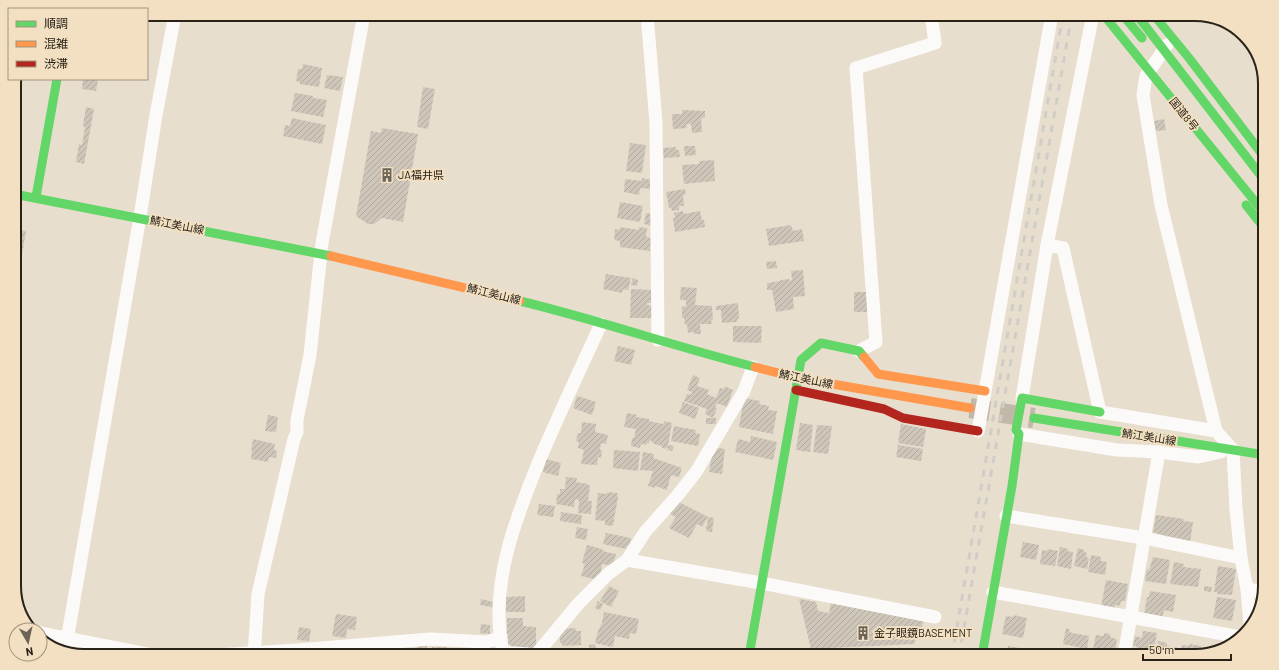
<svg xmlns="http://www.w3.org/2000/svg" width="1279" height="670" font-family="Barlow,'Noto Sans JP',sans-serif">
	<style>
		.building { fill: url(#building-hatch) }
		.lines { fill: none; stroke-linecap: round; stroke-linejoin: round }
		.primary-tunnel { stroke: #c2b8a9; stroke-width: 20; stroke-dasharray: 20 10; stroke-linecap: butt }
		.street { stroke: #fcfaf8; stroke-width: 13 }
		.fast { stroke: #63d668; stroke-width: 9 }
		.slow { stroke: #ff974d; stroke-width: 9 }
		.jam { stroke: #b3261e; stroke-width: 9 }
		.rail { stroke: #d0cdc8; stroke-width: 3; stroke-dasharray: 7 7; stroke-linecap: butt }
		.labels { text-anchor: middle; stroke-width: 4; stroke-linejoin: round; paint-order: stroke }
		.street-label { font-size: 11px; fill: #292217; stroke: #f3e0c3 }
		.poi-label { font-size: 11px; fill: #292217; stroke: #f3e0c3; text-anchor: start }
		.rim { fill: none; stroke: #292217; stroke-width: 2 }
	</style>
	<defs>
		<pattern id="building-hatch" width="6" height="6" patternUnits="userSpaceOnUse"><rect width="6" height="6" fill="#cfc6ba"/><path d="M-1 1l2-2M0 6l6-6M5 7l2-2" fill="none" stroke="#b2aa9f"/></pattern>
	</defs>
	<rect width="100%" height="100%" fill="#e8dece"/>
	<g class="building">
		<path d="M303,64L322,68L319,87L300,84V82L296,81L298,69H302Z"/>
		<path d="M327,75L343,77L340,91L324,88Z"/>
		<path d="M83,79H98L96,91L82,89Z"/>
		<path d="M423,87L435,89L428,129L417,127Z"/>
		<path d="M295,93L313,96V98L327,100L323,117L291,111Z"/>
		<path d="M86,107L94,109L84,164L76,162L79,144L82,145L85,127L83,126Z"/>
		<path d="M682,110L705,111V117L701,119L702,132L692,133L691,124H686L687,128L673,129L672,114H682Z"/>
		<path d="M292,118L326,125L322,144L283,136L285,125L290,126Z"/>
		<path d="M1164,119L1166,130L1156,131L1154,121Z"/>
		<path d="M382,128L418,134L403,222L382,218L374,224H368L356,216L371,131L381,133Z"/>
		<path d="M630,143L646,145L642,173L626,171Z"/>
		<path d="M684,146H695L696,155L685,156Z"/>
		<path d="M676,147V150H679L680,157L664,158L663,148Z"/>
		<path d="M714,160L715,181L684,184L682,165L699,164V161Z"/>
		<path d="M642,178L651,180L650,189L640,188L639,195L624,192L625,179L642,181Z"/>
		<path d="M685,189L686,194L683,195L684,206H679V210L672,211L671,208H669L666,192Z"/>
		<path d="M620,202L643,206L640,222L617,218Z"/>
		<path d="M683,211L684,214L700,211L702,220H704L705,227L675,232L673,218H675L674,213Z"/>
		<path d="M646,213L653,214V226L644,224Z"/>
		<path d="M791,225L793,231L802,229L804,241L769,246L766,229Z"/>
		<path d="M620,227L639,230V227L647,228L646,237L651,238L650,251L620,247V241L614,240L615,229L619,230Z"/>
		<path d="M14,229L26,231L17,284H14Z"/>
		<path d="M776,261L777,268L767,269L766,262Z"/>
		<path d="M803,270L805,296L793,297L794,309L776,312L772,290H767V283L781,281V280L789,279V281L792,280L791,271Z"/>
		<path d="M606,274L631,278L628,290L623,289L622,293L603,289Z"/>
		<path d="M633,278L638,280L637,286L631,285Z"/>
		<path d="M681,287L697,288L695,305L712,306L713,319L711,320L712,324H700L701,334H694V332L688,333L687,324L685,325L684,318H682V307L686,306V300H680Z"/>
		<path d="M631,289L653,290V303H647V305L653,306L652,318H630Z"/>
		<rect x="854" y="292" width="14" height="20"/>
		<path d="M738,303L739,318L737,319V322L722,323L721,310H716V306Z"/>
		<path d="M733,326H762L761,343L733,342Z"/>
		<path d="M618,346L635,350L631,365L614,361Z"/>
		<path d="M693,375L700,378L697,386L709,390L707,394L716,398L720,388L724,389L725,386L733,390L727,407L717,403L715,408H717L713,418L705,414L707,409L684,401L687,394L691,395L692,392L687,390Z"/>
		<path d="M577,396L596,402L592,415L573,408Z"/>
		<path d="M744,398L760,401L759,404L769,406L768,410L777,411L773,434L739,427Z"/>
		<path d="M683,402L699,408L695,419L679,413Z"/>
		<path d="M627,413L637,415L636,417L649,419V421L658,423L663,424L665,421L672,423L668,446H669L670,445L674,446L672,451L667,450L668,448L666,447V449L662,448V446L654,444V443L651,442L652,441L650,440L649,443H647V445L641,444L640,448L631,446L632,438H634L636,429L624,427Z"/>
		<path d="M268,415L278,417L276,432L265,431Z"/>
		<rect x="706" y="418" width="10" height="6"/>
		<path d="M582,422L596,424L595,432L608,435L606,444L601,443L600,450H602L601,458L598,457L597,465L581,464L584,450L578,448L579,442L576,441L578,433H581Z"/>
		<path d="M800,423L813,425L810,452L796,450Z"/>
		<path d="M901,424L926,429L923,447L898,443Z"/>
		<path d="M817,425L832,426L828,454L813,452Z"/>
		<path d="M674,426L696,430L695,433L700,434L698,446L671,441Z"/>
		<path d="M751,436L777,442L773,460L735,452L738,439L750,442Z"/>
		<path d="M253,439L275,444L274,450L277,451L276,458L269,457L268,462L251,459L252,450H251Z"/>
		<path d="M898,445L923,449L921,461L896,457Z"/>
		<path d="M713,447L725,449L722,474L709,472Z"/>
		<path d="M614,450L640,452L638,471L613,468Z"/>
		<path d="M643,452L654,454L653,458L682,468L679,477L671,475L667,490L655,486V488L648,486L653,471L640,470Z"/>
		<path d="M546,459L561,463L558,476L543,472Z"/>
		<path d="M566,477L577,478L576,482L588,484V485L590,486L588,501H592L591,514L578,513L579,500L575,499L574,507L556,504L557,494H560V489H565Z"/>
		<path d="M607,492L617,493L618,497L613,526L605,525V521L595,520L598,493L607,494Z"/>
		<path d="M677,501L708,517L702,527L697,524L689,538L669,528L676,517L670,514Z"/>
		<path d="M539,504L555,506L553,517L537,515Z"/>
		<path d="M561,512L582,515L581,524L560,521Z"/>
		<path d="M1156,515L1184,519L1183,521L1193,522L1190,543L1164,538L1165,536L1153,532Z"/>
		<path d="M708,517L714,518L712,532L706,531L707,529L705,528L706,526H707Z"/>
		<path d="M577,527L588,529L586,540L575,538Z"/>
		<path d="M606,533L631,538L630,544L627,546L626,549L603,544Z"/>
		<path d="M1023,542L1039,545L1036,560L1020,557Z"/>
		<path d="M587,545L602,549V550L606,552L616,554L613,566L602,564L601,571L603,572L598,580L581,576L585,564L582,563Z"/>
		<path d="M1060,547L1068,549L1067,551L1073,552L1071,569L1057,566Z"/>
		<path d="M1078,548L1084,550V552L1087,553L1086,557L1089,558L1087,569L1074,566Z"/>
		<path d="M1048,549L1058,551L1055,566L1040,564L1042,550L1047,551Z"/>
		<path d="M1091,555L1101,557V561L1107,562L1105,575L1088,572Z"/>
		<path d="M1153,557L1170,560L1166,584L1145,581L1147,569L1149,570Z"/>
		<path d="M1174,562L1184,564L1183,567L1201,569L1198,587L1170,584Z"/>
		<path d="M1218,566L1236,569L1232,595L1217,594V592H1214Z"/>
		<path d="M1106,580L1128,584L1125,601H1121L1120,606L1115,605V609L1101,607Z"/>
		<path d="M609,586L619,591L611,607L600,601Z"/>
		<path d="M1204,586L1212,587L1211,592L1204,591Z"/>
		<path d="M1150,591L1176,595L1173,612L1164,610L1162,618L1144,615L1147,597H1149Z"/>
		<path d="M525,596V612H506V597Z"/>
		<path d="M1217,597L1236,600L1232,621L1213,618Z"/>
		<path d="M481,599L493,602L492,607L480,605Z"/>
		<path d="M799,599L816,602L818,611L829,613L831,603L924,621L914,644L811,649Z"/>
		<path d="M598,601L603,604L600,610L595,608Z"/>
		<path d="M604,612L639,619L636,634L630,633L629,639L615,636L613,647L595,643L598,631L602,623Z"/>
		<path d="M336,614L357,617L355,630L347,629L346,638L332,636Z"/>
		<path d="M1014,615L1027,618L1023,638L1002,634L1006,616L1013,617Z"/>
		<path d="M507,618H523V626L536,627V647H534L533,650L510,649V644H508V634H507Z"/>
		<path d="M481,624L490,625V634L480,633Z"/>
		<path d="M299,627L311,629L309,641L297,640Z"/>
		<path d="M575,628L576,631H581V645L562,646V643H560L559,629Z"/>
		<path d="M1066,628L1069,629V631L1072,633L1089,636L1087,649L1063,644Z"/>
		<path d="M1143,631L1157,633L1153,656L1136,653L1137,646H1133L1135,636L1142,638Z"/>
		<path d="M1104,633L1110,634V637L1116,639L1117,640L1115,651L1093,649L1096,635L1104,636Z"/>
		<path d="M1158,641L1167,643V646L1179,648L1178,656H1155Z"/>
		<path d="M595,644L597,656H590L589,645Z"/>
		<path d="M1190,644L1201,646L1200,655L1180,656L1182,645L1189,646Z"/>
		<path d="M417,645L427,646L426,656H416Z"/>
		<path d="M1008,646L1020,648L1019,656H1008V654H1006Z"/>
		<rect x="432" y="647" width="15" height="9"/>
		<path d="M1031,648L1043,650L1042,656H1029Z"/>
		<path d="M395,650H407V656H394Z"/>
		<rect x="609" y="650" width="21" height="6"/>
		<path d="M75,651L92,654V656H84L75,654Z"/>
		<path d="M489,653V656H479L480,654Z"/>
	</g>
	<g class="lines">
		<path class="primary-tunnel" d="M970,408L1034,418"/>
		<g class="street">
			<path d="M647,14L656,123L658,340"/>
			<path d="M1167,45L1146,76L1143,95L1161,205L1216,431L1233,450L1236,509L1241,558L1247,589L1250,625"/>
			<path d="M1047,245L1063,248L1100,412L1216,431"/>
			<path d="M859,351L876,342L856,68L935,43L931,14"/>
			<path d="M1022,398L1047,245L1093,14"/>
			<path d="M978,431L1052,14"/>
			<path d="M1019,434L1117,450L1159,452L1198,457L1221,452"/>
			<path d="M1006,516L1144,538L1241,558"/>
			<path d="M627,560L761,583L935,617"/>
			<path d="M1247,589L1264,592"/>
			<path d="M993,592L1240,637"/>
			<path d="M40,633L157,656"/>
			<path d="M65,652L140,217L156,115L175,14"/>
			<path d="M199,656L298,650L430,639L486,642L500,638"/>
			<path d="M254,656L258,594L294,439L297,432V420L310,355L322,243L364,14"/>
			<path d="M532,656L528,654L503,652C488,586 517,514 542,454C561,410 581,367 601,324"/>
			<path d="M535,656L579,603L608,574L627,560L645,532L677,496L696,472L744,391L753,367"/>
			<path d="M1124,656L1159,452"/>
		</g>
		<g class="fast">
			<path d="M1103,14L1265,214"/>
			<path d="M1122,14L1142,38"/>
			<path d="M1136,14L1265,181"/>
			<path d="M1153,14L1189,58L1265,158"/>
			<path d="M14,194L331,256"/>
			<path d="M36,197L57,79"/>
			<path d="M1246,205L1265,229"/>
			<path d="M520,301C599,320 676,347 755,367"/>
			<path d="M1034,418L1265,455"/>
			<path d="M749,656L801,360L821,343L859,351L864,357"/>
			<path d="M982,656L1012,486L1019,434L1016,430L1022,398L1100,412"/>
		</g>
		<g class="slow">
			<path d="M331,256L520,301"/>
			<path d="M864,357L878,374L985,391"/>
			<path d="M755,367L798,378L970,408"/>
		</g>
		<path class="jam" d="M796,390L884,409L903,418L978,431"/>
		<g class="rail">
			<path d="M952,656L1063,14"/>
			<path d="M959,656L1072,14"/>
		</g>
	</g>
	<defs>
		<symbol id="building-bare" viewBox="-9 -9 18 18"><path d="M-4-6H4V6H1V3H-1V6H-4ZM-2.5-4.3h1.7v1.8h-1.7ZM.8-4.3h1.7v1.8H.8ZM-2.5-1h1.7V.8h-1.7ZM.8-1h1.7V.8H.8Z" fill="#6c6457" stroke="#f3e0c3" stroke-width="2.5" paint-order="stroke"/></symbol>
	</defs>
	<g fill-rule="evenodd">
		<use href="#building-bare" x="377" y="165" width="20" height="20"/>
		<use href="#building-bare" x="853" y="623" width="20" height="20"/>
	</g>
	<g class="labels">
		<g class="street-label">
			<text transform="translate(1184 114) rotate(51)" y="4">国道8号</text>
			<text transform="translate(177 225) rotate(11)" y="4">鯖江美山線</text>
			<text transform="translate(494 294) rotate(14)" y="4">鯖江美山線</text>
			<text transform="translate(806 379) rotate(12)" y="4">鯖江美山線</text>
			<text transform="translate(1149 437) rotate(9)" y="4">鯖江美山線</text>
		</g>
		<g class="poi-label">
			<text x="398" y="179">JA福井県</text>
			<text x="874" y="637">金子眼鏡BASEMENT</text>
		</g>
	</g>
	<path d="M0 0H1279V670H0ZM84 21H1195A63 63 0 0 1 1258 84V586A63 63 0 0 1 1195 649H84A63 63 0 0 1 21 586V84A63 63 0 0 1 84 21Z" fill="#f3e0c3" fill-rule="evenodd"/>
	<path class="rim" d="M84 21H1195A63 63 0 0 1 1258 84V586A63 63 0 0 1 1195 649H84A63 63 0 0 1 21 586V84A63 63 0 0 1 84 21Z"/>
	<rect x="8" y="8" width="140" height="72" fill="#f3e0c3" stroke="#a2947e"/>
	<rect x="16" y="21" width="20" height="6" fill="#63d668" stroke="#a2947e"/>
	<text x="44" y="28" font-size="12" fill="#292217">順調</text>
	<rect x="16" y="41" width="20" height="6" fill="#ff974d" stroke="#a2947e"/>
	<text x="44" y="48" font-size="12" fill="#292217">混雑</text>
	<rect x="16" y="61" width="20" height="6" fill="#b3261e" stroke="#a2947e"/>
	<text x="44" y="68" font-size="12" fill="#292217">渋滞</text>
	<g transform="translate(28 642) rotate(171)"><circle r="19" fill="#f3e0c3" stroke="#a2947e"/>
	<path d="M0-3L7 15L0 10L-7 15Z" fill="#6c6457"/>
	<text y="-6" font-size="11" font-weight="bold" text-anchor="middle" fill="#292217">N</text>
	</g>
	<path d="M1143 654v6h88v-6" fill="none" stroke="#292217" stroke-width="2"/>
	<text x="1149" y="654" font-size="12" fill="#292217" stroke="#f3e0c3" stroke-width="3" paint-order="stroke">50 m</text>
</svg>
